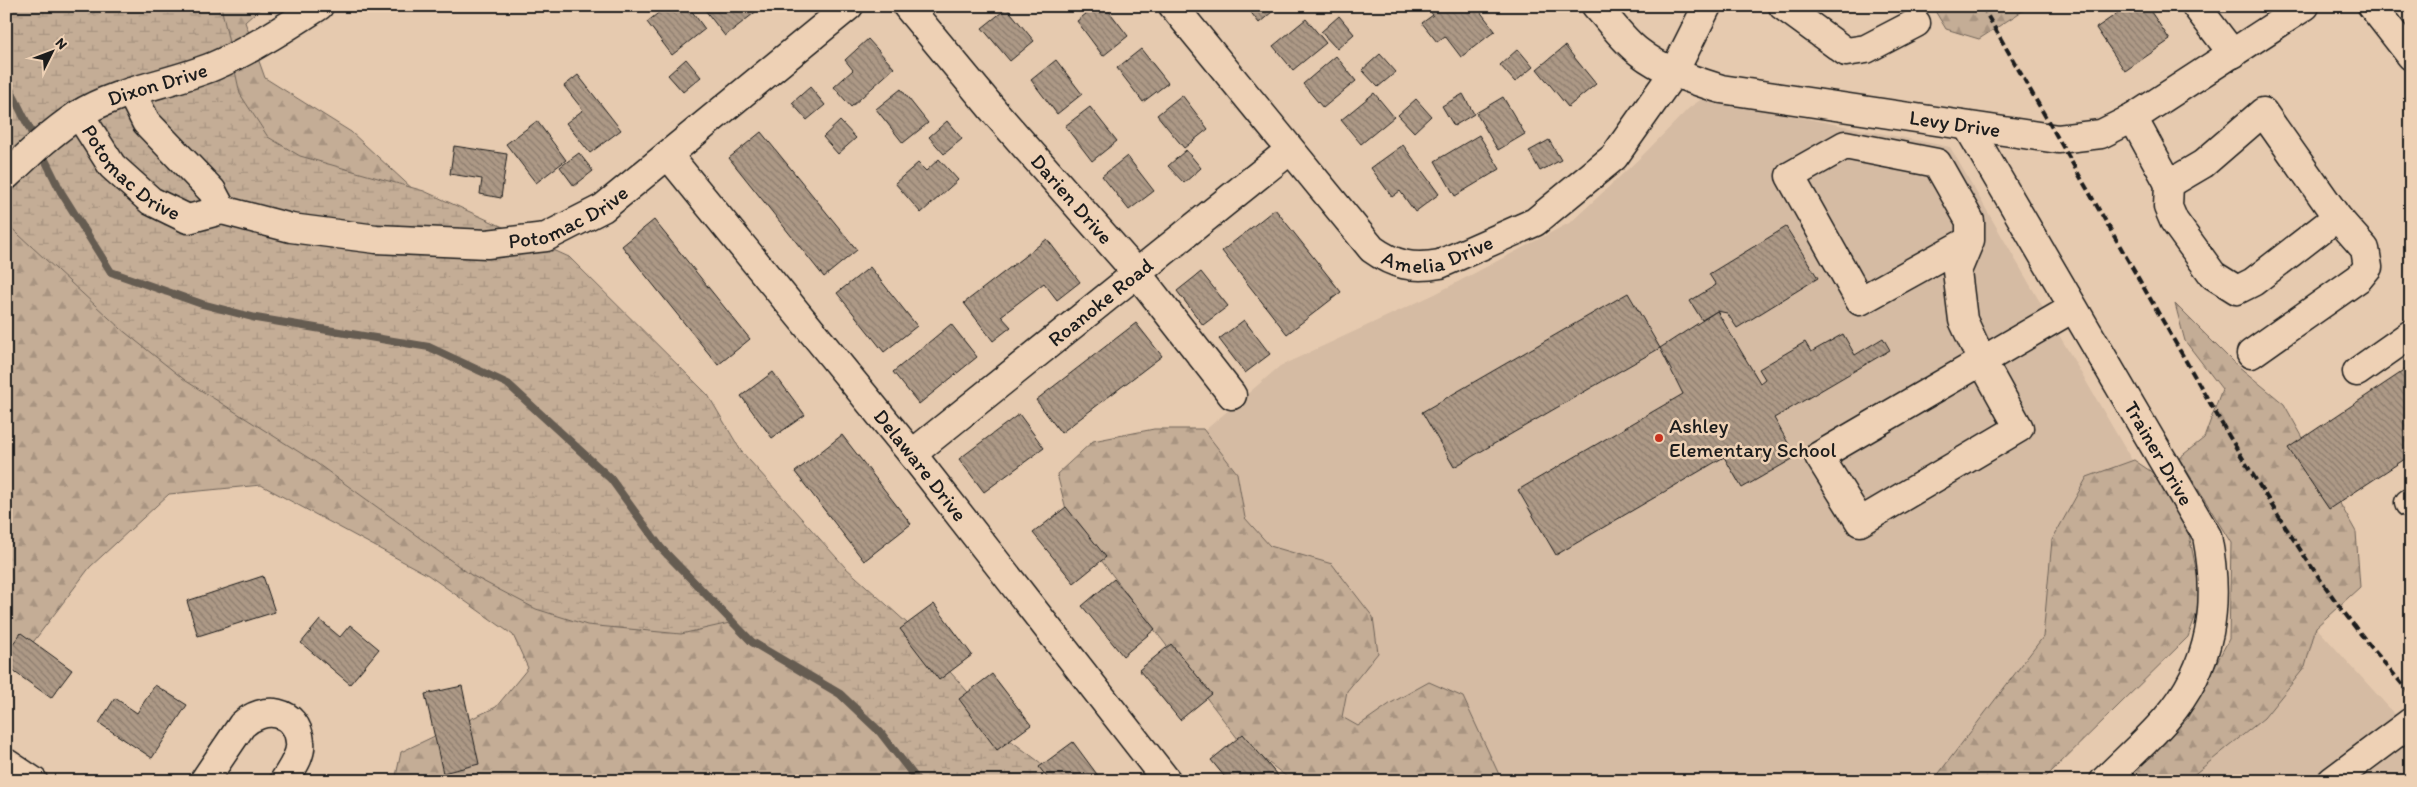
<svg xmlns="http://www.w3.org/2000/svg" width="2417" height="787" font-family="Itim,sans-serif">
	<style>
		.built { fill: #d5bba3 }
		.forest { fill: url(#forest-firs); stroke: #706459 }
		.wetland { fill: url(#wetland-marsh); stroke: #706459 }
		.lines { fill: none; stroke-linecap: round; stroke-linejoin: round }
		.stream { stroke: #655b51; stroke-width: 8 }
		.building { fill: url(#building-back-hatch); stroke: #1c1c1c }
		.minor-casing { stroke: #1c1c1c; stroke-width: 31 }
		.major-casing { stroke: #1c1c1c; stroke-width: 31 }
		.minor { stroke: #eed1b5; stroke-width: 28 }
		.major { stroke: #eed1b5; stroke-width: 28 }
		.rail { stroke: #1c1c1c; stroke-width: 4; stroke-dasharray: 8 4; stroke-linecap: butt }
		.poi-dot { fill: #c8321e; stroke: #eed1b5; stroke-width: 2 }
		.labels { text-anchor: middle; stroke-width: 5; stroke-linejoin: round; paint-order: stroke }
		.street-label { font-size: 21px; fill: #1c1c1c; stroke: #eed1b5 }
		.poi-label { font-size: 21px; fill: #1c1c1c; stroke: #eed1b5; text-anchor: start }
	</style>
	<defs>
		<pattern id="forest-firs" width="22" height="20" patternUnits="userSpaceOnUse" patternTransform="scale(1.25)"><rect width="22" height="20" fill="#c4ad96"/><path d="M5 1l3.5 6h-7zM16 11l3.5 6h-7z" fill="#a89481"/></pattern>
		<pattern id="wetland-marsh" width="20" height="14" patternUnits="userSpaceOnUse" patternTransform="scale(1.25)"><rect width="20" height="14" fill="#c4ad96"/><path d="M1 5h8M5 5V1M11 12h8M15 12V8" fill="none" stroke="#a89481"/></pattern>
		<pattern id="building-back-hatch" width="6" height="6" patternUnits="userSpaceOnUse" patternTransform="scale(1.25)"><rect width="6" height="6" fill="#ad9986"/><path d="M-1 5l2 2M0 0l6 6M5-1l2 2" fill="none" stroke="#8c7c6d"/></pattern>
	</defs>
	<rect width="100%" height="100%" fill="#e6caaf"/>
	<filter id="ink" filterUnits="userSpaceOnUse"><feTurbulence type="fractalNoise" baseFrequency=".02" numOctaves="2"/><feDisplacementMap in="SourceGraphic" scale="10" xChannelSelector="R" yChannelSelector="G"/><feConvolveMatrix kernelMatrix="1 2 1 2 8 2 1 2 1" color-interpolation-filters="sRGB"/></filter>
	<g filter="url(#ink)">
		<g class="built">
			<path d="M1703,98L1950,147L2148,488L1949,781H1364L1140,486L1280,366L1435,294L1571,222L1642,156L1689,108Z"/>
			<path d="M2316,627L2411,732V765L2408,766L2401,781H2151Z"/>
		</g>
		<g class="forest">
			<path d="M6,6H263L245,22L265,78L351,132L495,265L978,781H395L401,752L496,707L528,668L513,635L428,575L261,485L169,494L90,567L6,678Z"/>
			<path d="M1932,6H2027V8L1979,39L1946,29Z"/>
			<path d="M2175,304L2232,361L2284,404L2356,532L2360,587L2316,627L2305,667L2264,718L2186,781H2124L2187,719L2229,639L2231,543L2179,458L2204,438L2222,389L2185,341Z"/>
			<path d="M1154,429H1203L1237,473L1245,518L1270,546L1332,564L1373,617L1378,653L1347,691L1342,717L1358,726L1391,703L1429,682L1463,697L1502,781H1292L1238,739L1068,517L1057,474L1093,441Z"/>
			<path d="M2134,460L2156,475L2187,525L2202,598L2188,637L2042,781H1933L2043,637L2052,540L2087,477Z"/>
		</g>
		<path class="wetland" d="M6,6H221L240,94L268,137L300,156L424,191L569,257L708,395L741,451L845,567L908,624L1010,740L1065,781H922L880,732L840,694L752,642L734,622L681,634L587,625L536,609L471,575L315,462L186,381L121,329L6,223Z"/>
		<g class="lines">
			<path class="stream" d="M6,81L61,192L111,272L202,304L256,318L429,347L508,384L611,479L661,548L752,642L840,694L880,732L918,781"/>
		</g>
		<g class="building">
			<path d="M667,6H688L705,29L672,55L647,22Z"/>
			<path d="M702,6H755L758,10L725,36Z"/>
			<path d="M1096,6H1105L1128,36L1103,56L1077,21Z"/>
			<path d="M1246,6H1279L1259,23Z"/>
			<path d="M1426,6H1476L1495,31L1461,57L1445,36L1437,42L1422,23L1433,15Z"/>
			<path d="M2128,6H2147L2170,40L2125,71L2096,28Z"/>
			<path d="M1007,8L1034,41L1010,61L982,28Z"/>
			<path d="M1339,16L1354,34L1337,49L1321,32Z"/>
			<path d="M1306,19L1326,43L1293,70L1273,46Z"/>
			<path d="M868,39L894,68L851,107L834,87L853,70L845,60Z"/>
			<path d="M1565,46L1596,84L1568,107L1537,69Z"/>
			<path d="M1141,49L1168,83L1143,102L1117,68Z"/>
			<path d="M1518,49L1533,67L1515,82L1500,65Z"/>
			<path d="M1380,54L1396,72L1378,87L1362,70Z"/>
			<path d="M1336,56L1356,81L1323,108L1303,84Z"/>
			<path d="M686,59L701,77L683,92L668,75Z"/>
			<path d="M1056,60L1082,94L1057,114L1031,80Z"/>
			<path d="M578,75L621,130L590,153L566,123L583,110L564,86Z"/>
			<path d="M810,87L825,105L807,120L792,103Z"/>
			<path d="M901,89L928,123L903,143L876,109Z"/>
			<path d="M1374,93L1394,117L1361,144L1341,120Z"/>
			<path d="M1463,94L1474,114L1454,126L1442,106Z"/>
			<path d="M1182,95L1208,129L1184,148L1157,115Z"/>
			<path d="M1503,97L1525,134L1498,150L1476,113Z"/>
			<path d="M1416,99L1431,116L1414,132L1398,115Z"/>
			<path d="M1090,107L1117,141L1092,161L1065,126Z"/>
			<path d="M537,121L566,160L536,183L506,144Z"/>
			<path d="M840,121L856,138L838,154L823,137Z"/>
			<path d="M947,121L962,139L944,154L929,137Z"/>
			<path d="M761,132L857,250L824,277L729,158Z"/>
			<path d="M1479,135L1500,169L1455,196L1435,161Z"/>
			<path d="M1549,140L1561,160L1540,171L1529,151Z"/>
			<path d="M1403,145L1439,194L1415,212L1400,191L1392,197L1371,168Z"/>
			<path d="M454,146L507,154L501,198L480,194L482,179L450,174Z"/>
			<path d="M1186,150L1201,168L1184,183L1168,166Z"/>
			<path d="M579,153L593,171L574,186L560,167Z"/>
			<path d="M1127,156L1154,191L1129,210L1102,176Z"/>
			<path d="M939,159L958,180L921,213L895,183L918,163L926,171Z"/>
			<path d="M1275,209L1341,292L1287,334L1222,251Z"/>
			<path d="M654,220L750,339L718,365L622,246Z"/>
			<path d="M1786,227L1818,278L1737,328L1727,313L1717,311L1702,320L1690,301L1716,285L1709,274Z"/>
			<path d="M1047,239L1080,282L1057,300L1044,283L1001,316L1011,327L993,341L964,303Z"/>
			<path d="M870,267L917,326L884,352L837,293Z"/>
			<path d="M1201,272L1228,306L1203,325L1177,291Z"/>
			<path d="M1628,293L1660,348L1454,467L1422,412Z"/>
			<path d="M1717,311L1760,383L1765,379L1759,369L1805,342L1811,352L1843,334L1855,355L1883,338L1890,350L1774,418L1796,457L1742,488L1724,457L1556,555L1518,490L1683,394L1660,348Z"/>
			<path d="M1244,320L1270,354L1245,373L1219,339Z"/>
			<path d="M1136,323L1162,356L1061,433L1036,400Z"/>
			<path d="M951,324L977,357L919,404L893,372Z"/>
			<path d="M2411,366V455L2329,509L2288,448Z"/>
			<path d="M773,372L805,415L772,438L741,396Z"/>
			<path d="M1019,414L1044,448L984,492L959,459Z"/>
			<path d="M842,435L911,524L864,561L795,472Z"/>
			<path d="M1066,507L1106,557L1074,583L1033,533Z"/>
			<path d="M263,576L275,612L198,636L187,601Z"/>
			<path d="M1114,579L1155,629L1123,656L1082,606Z"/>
			<path d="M934,604L972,655L939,680L900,629Z"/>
			<path d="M320,620L340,637L350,625L379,649L350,684L301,643Z"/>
			<path d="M21,633L72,670L51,698L6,666V653Z"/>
			<path d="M1171,644L1212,694L1180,720L1139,670Z"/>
			<path d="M992,674L1031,725L997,750L959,699Z"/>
			<path d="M155,685L187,705L152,758L99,723L115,698L137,713Z"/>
			<path d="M462,686L479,764L443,773L425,694Z"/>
			<path d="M1243,734L1282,781H1228L1211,760Z"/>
			<path d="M1073,742L1102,781H1050L1039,767Z"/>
		</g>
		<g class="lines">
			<defs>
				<g id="minor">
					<path id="s1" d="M907,6L994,111L1136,272L1232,395"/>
					<path id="s2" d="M1173,6L1372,249C1394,265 1413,269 1440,264L1535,222L1614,157L1674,72L1707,6"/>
					<path id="s3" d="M1596,6C1610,21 1623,40 1639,52C1663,71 1693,80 1721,89L2058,139L2101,134L2133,118L2305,6"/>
					<path d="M1783,6L1846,52L1866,49L1916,23"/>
					<path d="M2196,6L2233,54"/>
					<path id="s4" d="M79,114L112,166L151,201L188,219L222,210L212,191L146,122L131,92"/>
					<path d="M2133,118L2169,184L2203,164L2263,112L2337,217L2365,249L2368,267L2359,278L2251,354"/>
					<path id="s5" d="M1968,127L2207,536C2220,603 2213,665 2166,719C2147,741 2125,760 2104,781"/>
					<path id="s6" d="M668,155L912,454L1167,781"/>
					<path id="s7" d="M6,176C29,154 52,132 78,115C117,90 171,84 214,66C251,50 285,28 319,6"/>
					<path d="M2169,184L2168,207L2174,221L2213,275L2237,290L2253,282L2337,217"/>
					<path id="s8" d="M222,210L291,228L376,239L487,244L546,237L603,208L849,6"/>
					<path d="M1970,240L1860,301L1790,176L1845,145L1937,163L1970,221V240L1957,271L1963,320L1982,361L2019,428L1860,522L1819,456L2073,308"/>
					<path d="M2357,372L2411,334"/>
					<path id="s9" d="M912,454L1290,150"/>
					<path d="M2409,503L2411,502"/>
					<path d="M6,763L33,781"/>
					<path d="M204,781L242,725C263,705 297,709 300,742C302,756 291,769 284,781"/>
					<path d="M2332,781L2411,722"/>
				</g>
				<path id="major" d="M2372,6L2411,56"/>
			</defs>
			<use href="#minor" class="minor-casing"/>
			<use href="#major" class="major-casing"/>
			<use href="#minor" class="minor"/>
			<use href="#major" class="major"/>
			<path class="rail" d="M1982,6L2229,436C2266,496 2303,558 2346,615C2366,642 2389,668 2411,695"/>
		</g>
	</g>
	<circle class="poi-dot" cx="1659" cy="438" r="5"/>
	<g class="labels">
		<g class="street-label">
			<text dy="7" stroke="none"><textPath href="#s7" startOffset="180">Dixon Drive</textPath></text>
			<text dy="7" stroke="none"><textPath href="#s3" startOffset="390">Levy Drive</textPath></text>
			<text dy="7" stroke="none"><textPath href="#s4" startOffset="80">Potomac Drive</textPath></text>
			<text dy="7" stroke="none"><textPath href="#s1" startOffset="254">Darien Drive</textPath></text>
			<text dy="7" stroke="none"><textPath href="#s8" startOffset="355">Potomac Drive</textPath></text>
			<text dy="7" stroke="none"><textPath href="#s2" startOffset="385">Amelia Drive</textPath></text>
			<text dy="7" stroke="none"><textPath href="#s9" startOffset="242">Roanoke Road</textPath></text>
			<text dy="7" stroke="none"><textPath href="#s5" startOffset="378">Trainer Drive</textPath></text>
			<text dy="7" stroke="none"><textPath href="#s6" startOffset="400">Delaware Drive</textPath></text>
		</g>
		<g class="poi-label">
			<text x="1669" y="433">Ashley<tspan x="1669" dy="24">Elementary School</tspan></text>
		</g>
	</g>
	<rect width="2417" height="787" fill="none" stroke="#eed1b5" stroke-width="25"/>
	<rect x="12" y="12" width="2392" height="762" fill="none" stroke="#1c1c1c" stroke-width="2" filter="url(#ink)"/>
	<g transform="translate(52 52) rotate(48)" stroke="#eed1b5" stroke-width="4" paint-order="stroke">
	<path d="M0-4L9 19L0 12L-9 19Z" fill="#1c1c1c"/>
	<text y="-8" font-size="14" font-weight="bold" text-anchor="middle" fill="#1c1c1c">N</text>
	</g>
</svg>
